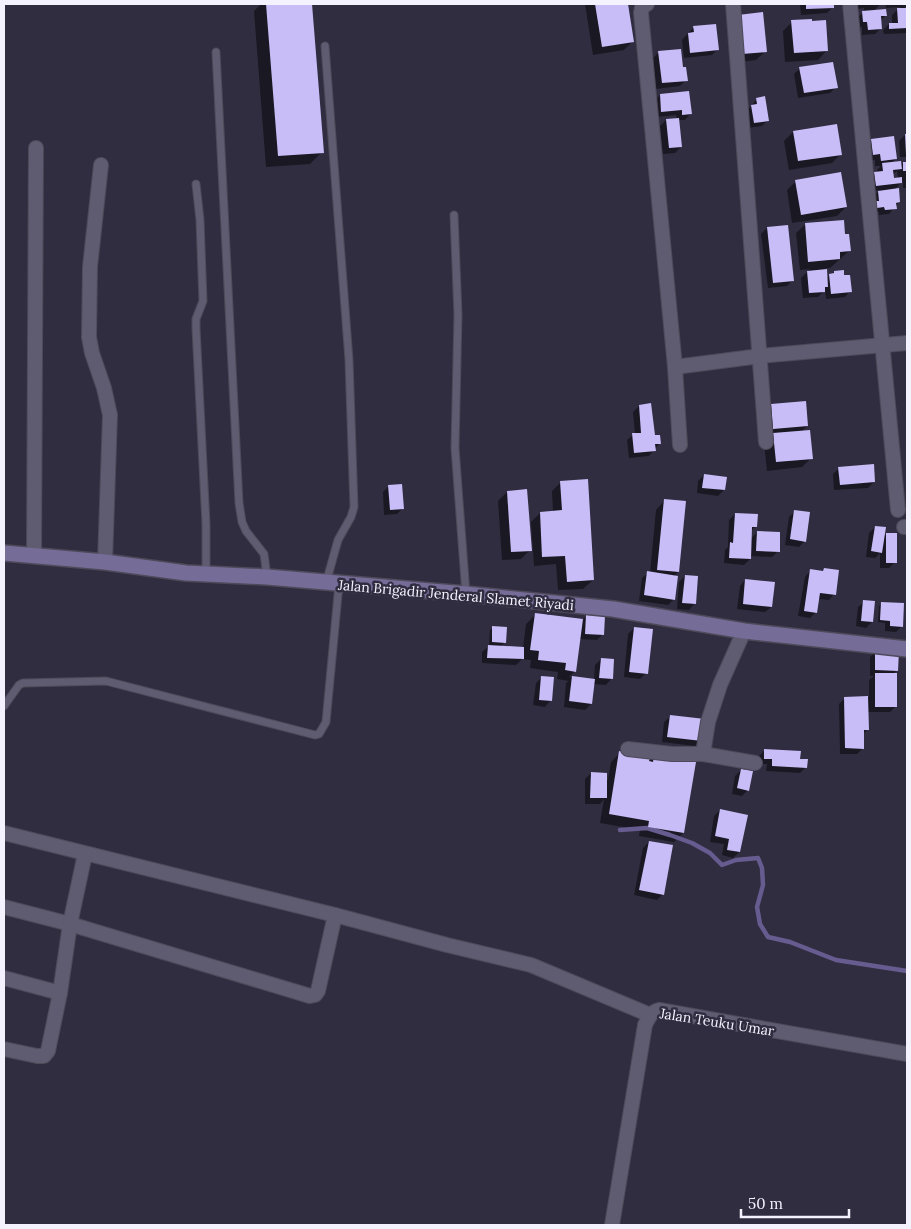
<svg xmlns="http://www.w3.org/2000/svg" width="911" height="1229" font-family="Lora,serif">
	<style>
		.shadow { fill: #0007; fill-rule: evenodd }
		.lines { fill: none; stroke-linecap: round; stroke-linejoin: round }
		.stream { stroke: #675c90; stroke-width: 4.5 }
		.building { fill: #c8bdf7 }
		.lane-casing { stroke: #4e4a5a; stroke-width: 9 }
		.street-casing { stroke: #4e4a5a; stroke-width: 16 }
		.secondary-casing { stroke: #4e4a5a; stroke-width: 18 }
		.lane { stroke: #5f5b70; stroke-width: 7 }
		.street { stroke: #5f5b70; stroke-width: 14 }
		.secondary { stroke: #766c98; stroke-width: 15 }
		.labels { text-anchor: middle; stroke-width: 5; stroke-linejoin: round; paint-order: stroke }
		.street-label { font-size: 14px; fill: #f4f2ff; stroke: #312d40 }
	</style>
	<rect width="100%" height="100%" fill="#312d40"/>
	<g class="shadow">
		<path d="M261,4H311L322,152L310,164L266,167L254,11Z"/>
		<path d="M585,4H627L633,41L624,50L593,55Z"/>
		<path d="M800,4H833V7L827,13L801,15Z"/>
		<path d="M857,4H880L874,11L886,15L880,21L881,28L875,34L862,35V27L858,28L857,18L864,12V8L858,9Z"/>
		<path d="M886,4H907L904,9H907V33L884,34L883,30L889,24H892V15L900,7L886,8Z"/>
		<path d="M792,22L827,50L818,60L785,62L783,31Z"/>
		<path d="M729,25L766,51L756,60L733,63Z"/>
		<path d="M694,27L718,49L712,55L684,58L682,40Z"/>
		<path d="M659,52L686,80L680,86L656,89L653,58Z"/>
		<path d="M800,68L836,87L830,93L798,98L794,74Z"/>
		<path d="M660,95L690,114L685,120H678L681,147L675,153L663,154L660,126L666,120L677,119L676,115L656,117L654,101Z"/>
		<path d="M757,99L768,120L762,126L748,128L746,112Z"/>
		<path d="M793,132L841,154L832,163L789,170L784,141Z"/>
		<path d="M905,135H907V157H900L899,141Z"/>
		<path d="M872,140L896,159L891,163L900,166L903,163H907V188H903V181L894,190L899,202L889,214L879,215V212L871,213L872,198L880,190L870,191L869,179L875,173H877V170L881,166H875V160H868L866,146ZM897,171L898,179H893L892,175Z"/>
		<path d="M796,181L846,207L837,216L792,223L787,190Z"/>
		<path d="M806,224L844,235L850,250L830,268H826V278L834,272L843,277L850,291L845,297L826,299L825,290L818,297L803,298L801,278L810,269L800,270L796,233Z"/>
		<path d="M767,228L793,280L787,286L768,288L761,234Z"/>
		<path d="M771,405L807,426L801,432L811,458L802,467L767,471L764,443L774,434L768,435L766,411Z"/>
		<path d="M639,406L653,436L660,443L649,456L629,458L627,440L633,435L635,434L633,412Z"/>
		<path d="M839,468L874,482L868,488L834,490L833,474Z"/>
		<path d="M704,475L725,478L724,490L718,496L697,493L698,481Z"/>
		<path d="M561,482L593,580L583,589L558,590L556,564L534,566L531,522L540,513L553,512L552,491Z"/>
		<path d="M388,487L402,509L397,514L384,515L383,492Z"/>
		<path d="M507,492L530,550L521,559L502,560L498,501Z"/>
		<path d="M665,500L678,572L674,576V599L668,605L639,601L642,578L648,573H650L656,510Z"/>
		<path d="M795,511L805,541L799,547L785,545L789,517Z"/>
		<path d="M735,514L756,526L751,531V539L757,532L778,551L772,557L750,556V559L744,565L724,563L725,550L728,547L729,520Z"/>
		<path d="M875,527L883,538L886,534L895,562L889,568H880V553L875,558L866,557L869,533Z"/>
		<path d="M824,569L834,594L829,600L818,599L816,612L810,618L798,616L805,577L810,571L821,572Z"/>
		<path d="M685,576L694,604L689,610L677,609L679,582Z"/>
		<path d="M745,580L771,607L765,612L737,609L740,586Z"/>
		<path d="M864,602L872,622L866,628L856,626L858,607Z"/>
		<path d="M882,603L902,626L896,632L885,631V623L878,622L879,606Z"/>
		<path d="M535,615L582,621L586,616L603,634L597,640L579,639L575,671L569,677L594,680L595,665L601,659L611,679L606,685L593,684L591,704L585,710L564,707L566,683L569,681L557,679L558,672L530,668L531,660L522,659L516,665L482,663V652L489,646L490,630L493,628L505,642L500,647L523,648L526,624Z"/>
		<path d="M634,628L646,673L640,679L624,677L628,634Z"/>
		<path d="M876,651L897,670L893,674L896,706L890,712H868V729L863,734V748L857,754H840L839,704L845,698L869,697V680L874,676H870V657Z"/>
		<path d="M542,677L550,701L545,707L533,705L536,683Z"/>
		<path d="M670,717L701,740L695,746L662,742L664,722Z"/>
		<path d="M765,750L799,760L806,767L800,773L766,771L767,764H758L759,756Z"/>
		<path d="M620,753L647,763L654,756L683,833L674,842L639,836L640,830L600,823L604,799L600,804H585V779L591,773L608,780L611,762Z"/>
		<path d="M741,770L748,790L742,796L732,794L735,776Z"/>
		<path d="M720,810L739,852L733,858L722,855L724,844L710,842L714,816Z"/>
		<path d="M649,842L663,894L657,900L634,895L643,848Z"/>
	</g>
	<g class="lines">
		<path class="stream" d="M620,830L647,828L670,835L692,843L710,853L722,865L736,860L758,858L762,868L763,885L757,907L760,924L768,937L790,942L836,960L907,971"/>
	</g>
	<g class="building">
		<path d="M266,4H312L324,153L278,156Z"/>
		<path d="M595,4H628L634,42L602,47Z"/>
		<path d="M806,4H834V8L806,9Z"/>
		<path d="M897,8H907V28L889,29V23H898Z"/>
		<path d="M886,9L887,16H881L882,29L868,30L867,22H863L862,11Z"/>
		<path d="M763,12L767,52L742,54L738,15Z"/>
		<path d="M812,19V21L826,20L828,51L794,53L791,20Z"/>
		<path d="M716,24L719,50L690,53L688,33L694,32L693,26Z"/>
		<path d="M681,49L683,67H686L688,81L662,83L658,51Z"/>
		<path d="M833,62L838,88L804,93L799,67Z"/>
		<path d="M689,91L692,114L682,115V110L661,112L660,94Z"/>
		<path d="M765,96L769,121L754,123L751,105L757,104L756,98Z"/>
		<path d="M679,118L682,147L669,148L666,119Z"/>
		<path d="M837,124L842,155L798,161L793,131Z"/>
		<path d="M905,134H907V154H906Z"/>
		<path d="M894,136L897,159L881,161L880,154L873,155L871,139Z"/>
		<path d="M901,161L902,169L893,170L894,178L902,177V183L876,186L874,172L883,171L882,163Z"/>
		<rect x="903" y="162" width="4" height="9"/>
		<path d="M841,172L847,207L801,215L795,180Z"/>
		<path d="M899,188L900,202L896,203L897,209L885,210L884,207L877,208L876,201H879L878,191Z"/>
		<path d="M844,220L845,234H849L851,251L840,252V259L808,262L805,223Z"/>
		<path d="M788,225L794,281L773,283L767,227Z"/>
		<path d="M827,269L828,287H825V292L809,293L807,271Z"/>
		<path d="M844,270V275H850L852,292L831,294L829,274L834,273V271Z"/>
		<path d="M806,401L808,426L773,429L771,404Z"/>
		<path d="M651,403L655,435H660L661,444H655L656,451L634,453L632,433H641L639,405Z"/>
		<path d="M810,430L813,459L776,462L773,433Z"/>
		<path d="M874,464L875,482L840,485L838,467Z"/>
		<path d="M704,474L727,477L725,490L702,488Z"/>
		<path d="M588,479L594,580L567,582L565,556L542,557L540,512L562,510L560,481Z"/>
		<path d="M402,484L404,509L390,510L388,485Z"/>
		<path d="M527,489L532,551L511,552L507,491Z"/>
		<path d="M664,499L686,501L679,572L657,570Z"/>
		<path d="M794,510L810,512L806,542L790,539Z"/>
		<path d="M735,513L758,514L757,527H752L751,559L729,558L730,542L733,543Z"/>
		<path d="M875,526L886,527L882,553L871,551Z"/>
		<path d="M757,531L780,532V552L756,551Z"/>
		<rect x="886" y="533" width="11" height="30"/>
		<path d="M824,568L839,570L836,595L820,593L817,613L804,611L810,569L823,571Z"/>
		<path d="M647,571L678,576L675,600L644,595Z"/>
		<path d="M685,575L698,576L696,604L682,603Z"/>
		<path d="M745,579L775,582L772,607L743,604Z"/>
		<path d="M863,600L875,601L873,622L861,621Z"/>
		<path d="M881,602L904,603L903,627L890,626V621L880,620Z"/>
		<path d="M535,613L583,619L576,672L565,670L566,663L538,660L539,651L530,650Z"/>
		<path d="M586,615L605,616L604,635L585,634Z"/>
		<path d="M492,626L507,627L506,643L492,642Z"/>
		<path d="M634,627L653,629L648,674L629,672Z"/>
		<path d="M488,645L524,647V659L487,658Z"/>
		<path d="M875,650H899L898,671L875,670Z"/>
		<path d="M601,658L614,659L613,679L599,678Z"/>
		<rect x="875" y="673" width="22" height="34"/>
		<path d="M541,676L554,677L552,701L539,700Z"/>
		<path d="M572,676L595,679L592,704L569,701Z"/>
		<path d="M868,696L869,730H864V749L845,748L844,697Z"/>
		<path d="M670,715L705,719L702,741L667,737Z"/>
		<path d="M764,749L801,751L800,759H808L807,768L772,766V759H764Z"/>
		<path d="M619,751L650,757L649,761L653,762L654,755L696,762L684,833L648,827L649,821L609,814Z"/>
		<path d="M741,769L753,771L749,791L737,788Z"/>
		<path d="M591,772L607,773V798H590Z"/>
		<path d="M720,809L748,815L740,852L727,850L729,839L715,836Z"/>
		<path d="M649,841L673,845L664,895L639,890Z"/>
	</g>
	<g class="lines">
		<defs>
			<g id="lane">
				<path d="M325,46L349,360L354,507L351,517L338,540L326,583"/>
				<path d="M216,52L239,503L242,522L246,531L264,554L267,577"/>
				<path d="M196,184L200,220L203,301L196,319V328L206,524V574"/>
				<path d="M454,215L458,315L455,448L466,594"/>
				<path d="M4,706L19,685L23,683L106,681L315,735L319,734L326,722L339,584"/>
			</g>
			<g id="street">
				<path d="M647,4L642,7L641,13L675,367L680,445"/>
				<path d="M733,4L766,442"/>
				<path d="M850,4L898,510"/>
				<path d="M101,165L90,267L89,337L92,353L104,388L110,415L105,562"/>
				<path d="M675,367L760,356L907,343"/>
				<path d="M904,527H907"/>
				<path d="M34,556L36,148"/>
				<path d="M628,749L672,754H703L755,763"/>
				<path d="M703,754L708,722L720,685L744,631"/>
				<path d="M4,833L335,915L318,991L315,995L310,996L70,924L4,907"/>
				<path d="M335,915L447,945L531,965L650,1015"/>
				<path d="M4,978L60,993"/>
				<path d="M4,1049L37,1056H44L48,1051L60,993L70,924L85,854"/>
				<path d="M612,1225L645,1025C649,1017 651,1012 659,1010L907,1054"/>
			</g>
			<path id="secondary" d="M4,553L105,562L186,573L267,577L466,594L613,609L744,631L907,649"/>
		</defs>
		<use href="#lane" class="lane-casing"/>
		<use href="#street" class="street-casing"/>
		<use href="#secondary" class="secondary-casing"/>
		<use href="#lane" class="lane"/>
		<use href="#street" class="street"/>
		<use href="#secondary" class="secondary"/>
	</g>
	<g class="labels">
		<g class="street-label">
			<text transform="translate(456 595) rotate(5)" y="5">Jalan Brigadir Jenderal Slamet Riyadi</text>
			<text transform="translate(717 1022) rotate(9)" y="5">Jalan Teuku Umar</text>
		</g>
	</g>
	<rect width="911" height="1229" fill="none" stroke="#f4f2ff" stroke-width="10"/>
	<path d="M741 1209v8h108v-8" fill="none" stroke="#f4f2ff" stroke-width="2.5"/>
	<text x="748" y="1209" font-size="15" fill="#f4f2ff" stroke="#312d40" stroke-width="4" paint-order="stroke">50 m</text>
</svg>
